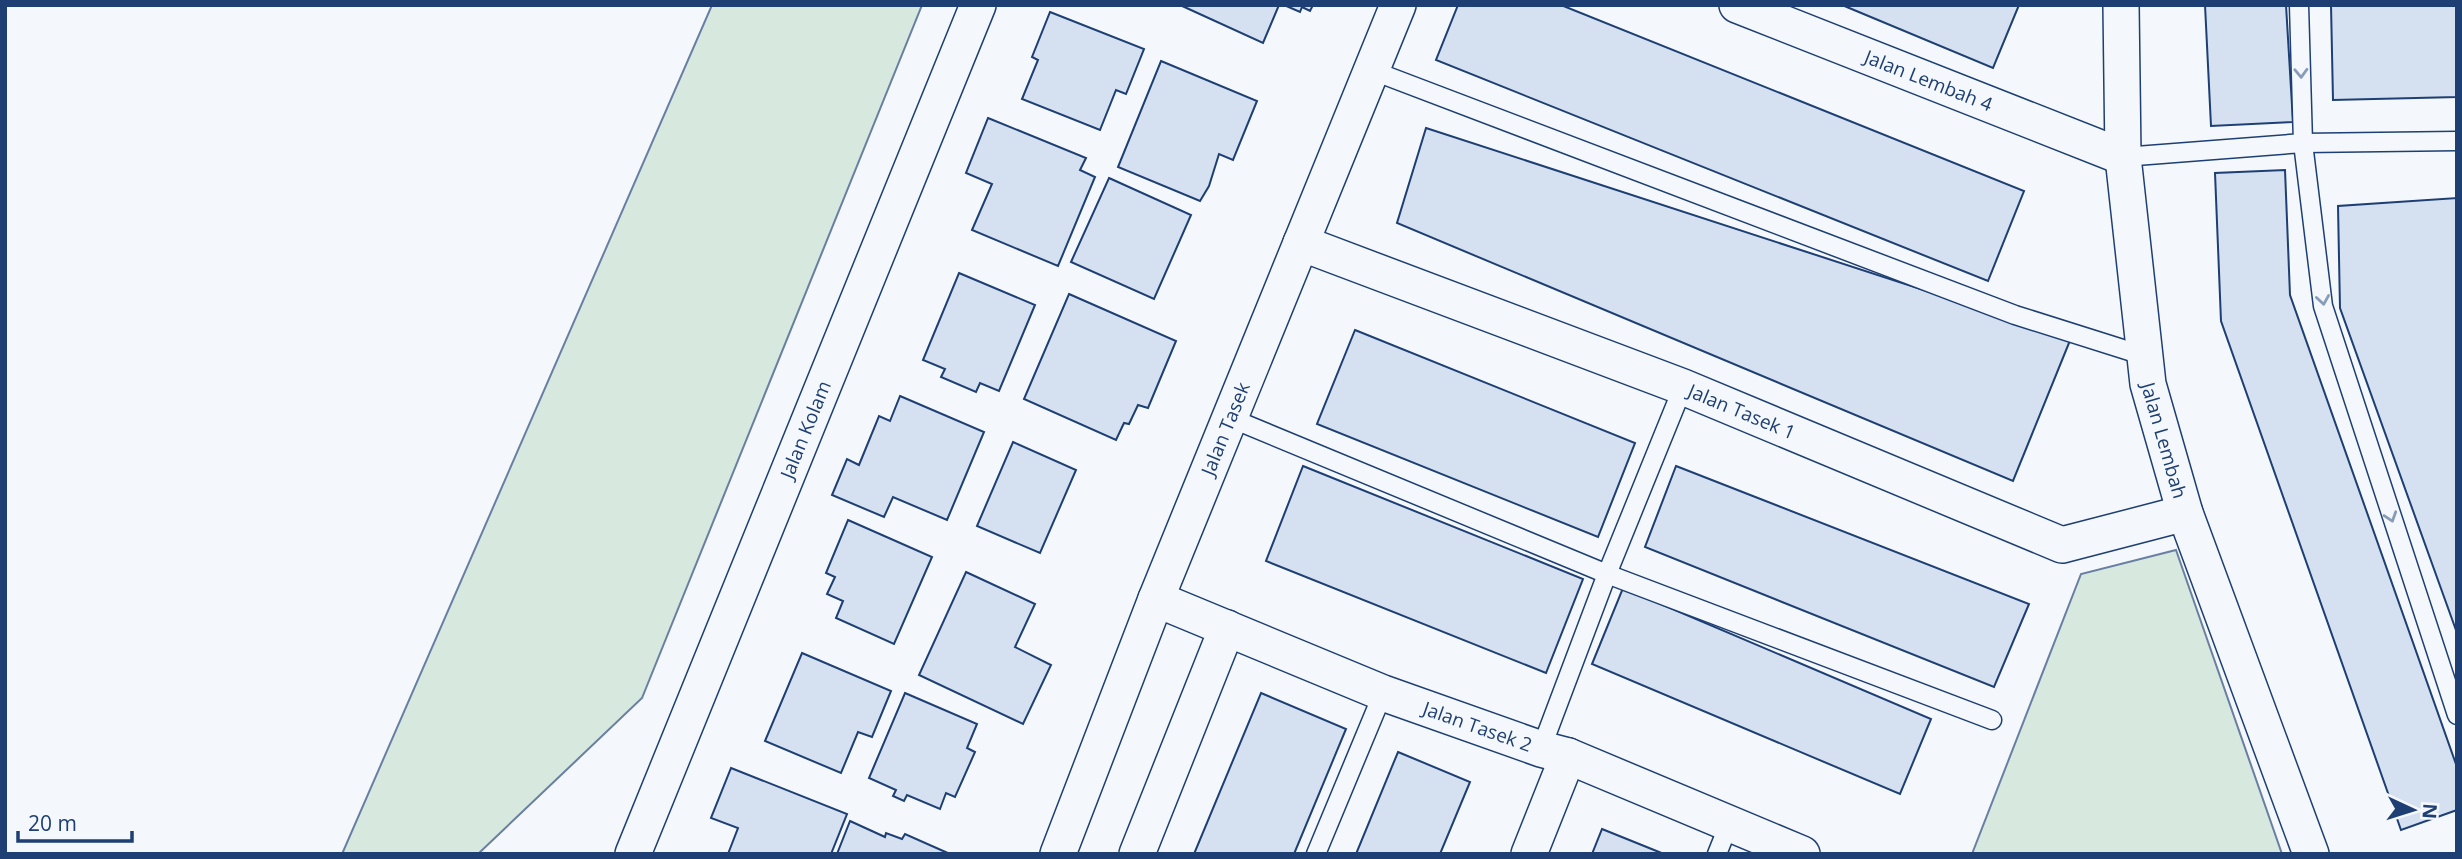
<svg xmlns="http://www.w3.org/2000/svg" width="2462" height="859" font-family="'Open Sans',sans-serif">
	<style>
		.green { fill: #d7e8df; stroke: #687fa3; stroke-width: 2 }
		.building { fill: #d5e0f0; stroke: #1d3f73; stroke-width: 2 }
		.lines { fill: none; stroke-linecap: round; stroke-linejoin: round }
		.lane-casing { stroke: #1d3f73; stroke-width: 21 }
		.street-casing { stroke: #1d3f73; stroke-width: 38 }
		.lane { stroke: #f4f7fb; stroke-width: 18 }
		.street { stroke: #f4f7fb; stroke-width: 35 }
		.oneway { stroke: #889bb7 }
		.labels { text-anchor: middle; stroke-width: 5; stroke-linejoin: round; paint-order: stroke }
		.street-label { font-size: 19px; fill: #1d3f73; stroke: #f4f7fb }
	</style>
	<rect width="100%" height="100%" fill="#f4f7fb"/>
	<g class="green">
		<path d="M712,5H922L642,698L478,854H342Z"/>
		<path d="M2176,550L2282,854H1972L2081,574Z"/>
	</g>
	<g class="building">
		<path d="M1180,5H1279L1263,43Z"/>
		<path d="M1284,5H1313L1310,11L1302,7L1300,12Z"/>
		<path d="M1458,5H1561L2024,191L1988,281L1436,60Z"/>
		<path d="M1842,5H2019L1993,68Z"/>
		<path d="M2205,5H2286L2293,122L2211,126Z"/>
		<path d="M2331,5H2457V97L2333,100Z"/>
		<path d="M1050,12L1144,49L1126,94L1116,90L1100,130L1022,99L1038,60L1032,57Z"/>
		<path d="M1161,61L1257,101L1233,160L1219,154L1209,186L1200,201L1118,167Z"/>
		<path d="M988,118L1086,158L1080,170L1095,177L1058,266L972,230L992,184L966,173Z"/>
		<path d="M1426,128L2071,338L2013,481L1397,223Z"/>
		<path d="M2285,170L2290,295L2457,767V810L2401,830L2221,321L2215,173Z"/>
		<path d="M1109,178L1191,215L1154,299L1071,262Z"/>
		<path d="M2457,198V633L2340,308L2338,206Z"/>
		<path d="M959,273L1035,305L999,391L980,383L976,392L941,377L945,369L923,360Z"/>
		<path d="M1069,294L1176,341L1148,408L1138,405L1129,424L1124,423L1116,440L1024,399Z"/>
		<path d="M1355,330L1635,443L1598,537L1317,424Z"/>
		<path d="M900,396L984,432L947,520L893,497L884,517L832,495L847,459L859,465L879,416L890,421Z"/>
		<path d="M1013,442L1076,470L1040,553L977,526Z"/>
		<path d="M1303,466L1583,579L1546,673L1266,561Z"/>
		<path d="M1676,466L2029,604L1994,687L1645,547Z"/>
		<path d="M848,520L932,557L894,644L836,618L843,601L827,594L835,577L826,573Z"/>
		<path d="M966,572L1035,604L1015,647L1051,665L1023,724L919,675Z"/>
		<path d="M1623,588L1931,719L1900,794L1592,664Z"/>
		<path d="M802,653L891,691L872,737L858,732L841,773L765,741Z"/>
		<path d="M905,693L977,724L967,748L975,752L955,797L946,793L940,809L907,795L904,801L893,796L896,790L869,778Z"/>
		<path d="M1261,693L1346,729L1294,854H1194Z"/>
		<path d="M1398,752L1470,782L1440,854H1356Z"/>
		<path d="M731,768L847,814L831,854H728L738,828L711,818Z"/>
		<path d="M850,821L885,837L886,833L902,839L905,834L950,854H837Z"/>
		<path d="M1602,829L1664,854H1592Z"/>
	</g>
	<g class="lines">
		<defs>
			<g id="lane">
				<path d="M2299,5L2303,143L2323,306L2457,715"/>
				<path d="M1371,70L2015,315L2145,356"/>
				<path d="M2123,157L2303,143L2457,141"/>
				<path d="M1228,417L1607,574L1992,720"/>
				<path d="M1541,749L1607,574L1683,387"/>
				<path d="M1316,854L1383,693"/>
				<path d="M1717,854L1729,824"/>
			</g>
			<g id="street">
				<path id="s1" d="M1737,5L2123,157"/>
				<path id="s2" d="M2121,5L2123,157L2148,384L2185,513L2311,854"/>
				<path id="s3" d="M1301,243L1683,387L2062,545L2185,513"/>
				<path id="s4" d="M1156,599L1383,693L1541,749L1568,756L1802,854"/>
				<path id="s5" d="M633,854L978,5"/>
				<path id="s6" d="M1058,854L1156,599L1398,5"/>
				<path d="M1137,854L1227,628"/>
				<path d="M1529,854L1568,756"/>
			</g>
		</defs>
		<use href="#lane" class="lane-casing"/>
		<use href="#street" class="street-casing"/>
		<use href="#lane" class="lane"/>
		<use href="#street" class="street"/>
	</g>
	<defs><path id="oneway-chevron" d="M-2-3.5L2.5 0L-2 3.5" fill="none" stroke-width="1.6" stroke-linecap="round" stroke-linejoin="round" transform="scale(1.75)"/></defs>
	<g class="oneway">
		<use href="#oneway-chevron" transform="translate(2301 73) rotate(88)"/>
		<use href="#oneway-chevron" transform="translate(2323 300) rotate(81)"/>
		<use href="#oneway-chevron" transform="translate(2391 517) rotate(72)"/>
	</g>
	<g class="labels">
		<g class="street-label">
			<text dy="7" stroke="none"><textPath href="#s1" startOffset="206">Jalan Lembah 4</textPath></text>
			<text dy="7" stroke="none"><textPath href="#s3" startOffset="472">Jalan Tasek 1</textPath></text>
			<text dy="7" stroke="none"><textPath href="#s6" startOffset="457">Jalan Tasek</textPath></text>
			<text dy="7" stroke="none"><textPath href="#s5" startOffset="458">Jalan Kolam</textPath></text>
			<text dy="7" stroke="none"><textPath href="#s2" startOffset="439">Jalan Lembah</textPath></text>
			<text dy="7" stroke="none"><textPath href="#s4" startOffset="346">Jalan Tasek 2</textPath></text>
		</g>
	</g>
	<rect width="2462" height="859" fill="none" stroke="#1d3f73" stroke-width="14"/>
	<g transform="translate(2413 810) rotate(94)" stroke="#f4f7fb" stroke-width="5" paint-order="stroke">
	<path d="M0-5L12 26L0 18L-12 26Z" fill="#1d3f73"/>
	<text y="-10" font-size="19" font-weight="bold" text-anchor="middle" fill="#1d3f73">N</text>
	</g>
	<path d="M18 831v10h114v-10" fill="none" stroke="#1d3f73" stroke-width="3.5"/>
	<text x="28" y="831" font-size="21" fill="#1d3f73" stroke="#f4f7fb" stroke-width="5" paint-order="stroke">20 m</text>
</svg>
